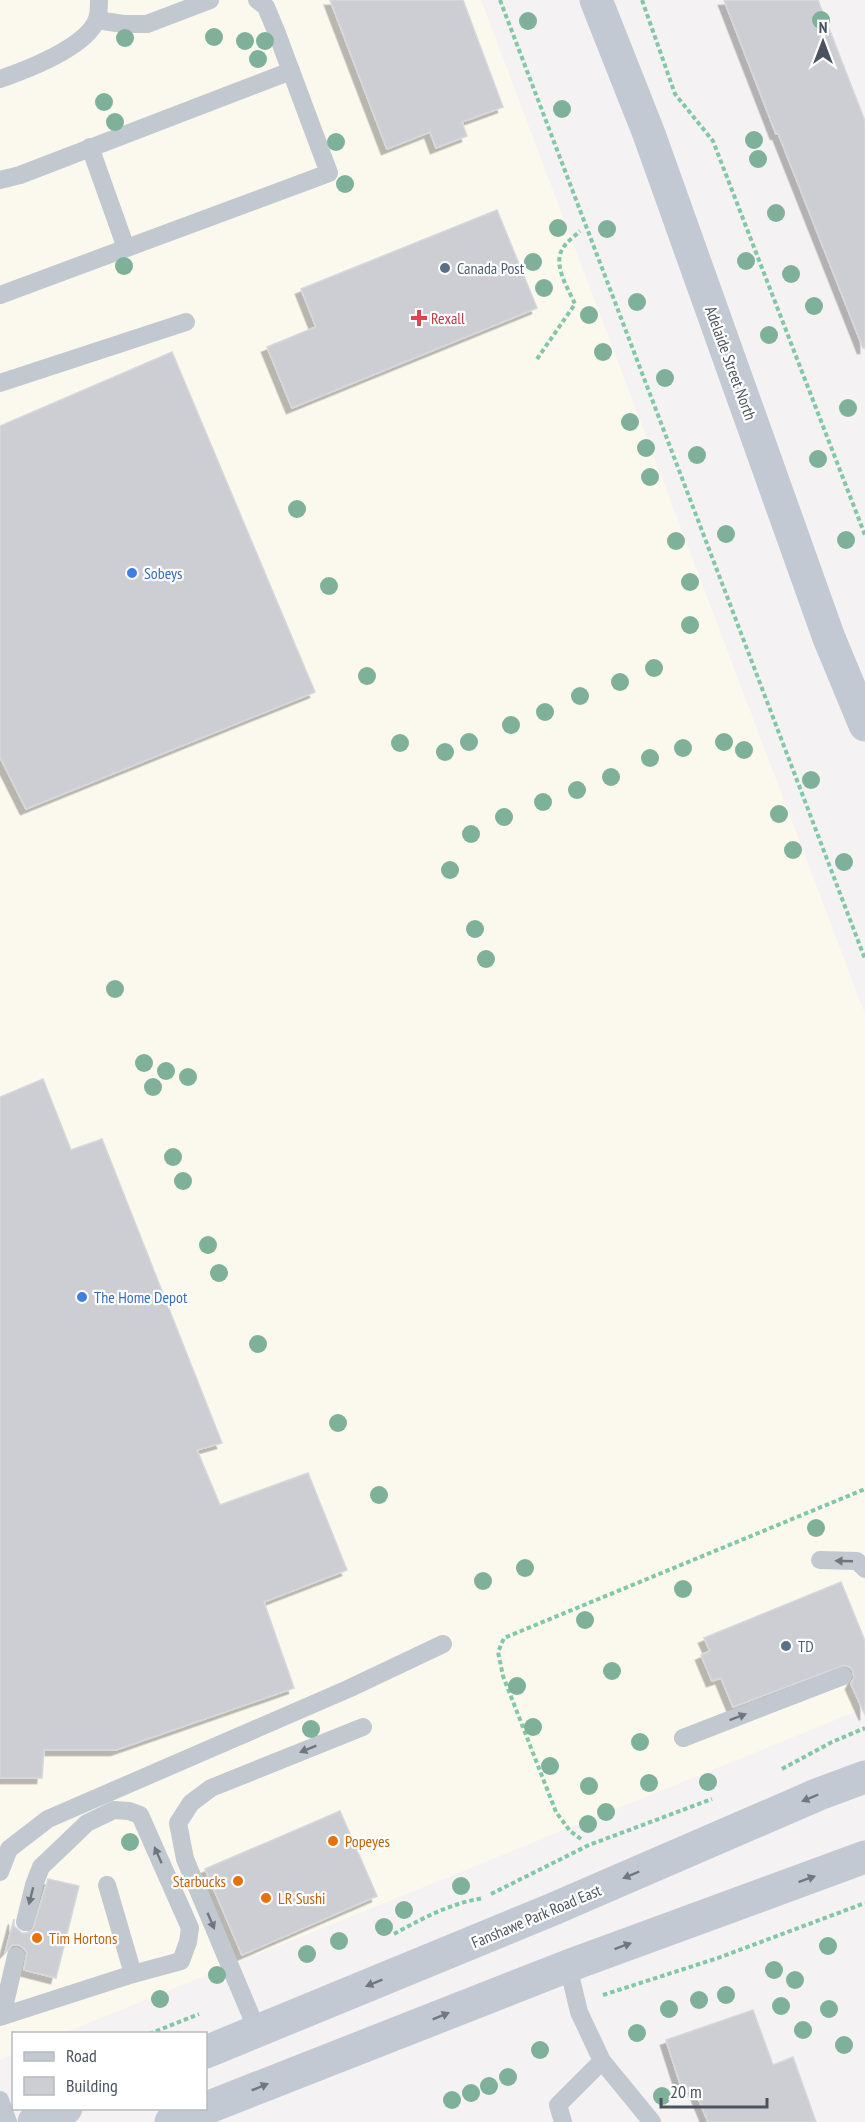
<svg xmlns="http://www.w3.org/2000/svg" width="865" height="2122" font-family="'PT Sans Narrow',sans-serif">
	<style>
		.commercial { fill: #fbf8ee }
		.building { fill: #ccced4; stroke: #d6d8dc; stroke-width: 1.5; filter: url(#shadow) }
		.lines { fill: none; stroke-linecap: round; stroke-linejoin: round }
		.path { stroke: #80c8a8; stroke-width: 4; stroke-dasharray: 4.5 3; stroke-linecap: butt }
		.lane { stroke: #c1c8cf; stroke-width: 18 }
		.secondary { stroke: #c2c9d3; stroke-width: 33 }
		.tree { fill: #7fb19a }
		.oneway { fill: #6e7780 }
		.oneway2 { fill: #6f7781 }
		.service-dot { fill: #5c6f8a; stroke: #fff; stroke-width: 2 }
		.health-dot { fill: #e0444e; stroke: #fff; stroke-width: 2 }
		.shop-dot { fill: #3f7fe0; stroke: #fff; stroke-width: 2 }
		.food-dot { fill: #e8710a; stroke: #fff; stroke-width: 2 }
		.labels { text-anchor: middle; stroke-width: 4.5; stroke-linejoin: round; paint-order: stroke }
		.service-label { font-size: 16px; fill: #4e5e75; stroke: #fff; text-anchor: start }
		.health-label { font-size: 16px; fill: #be3a42; stroke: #fff; text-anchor: start }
		.street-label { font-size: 16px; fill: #4b545e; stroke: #fff }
		.shop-label { font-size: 16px; fill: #366cbe; stroke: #fff; text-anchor: start }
		.food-label { font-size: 16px; fill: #c56008; stroke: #fff; text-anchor: start }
	</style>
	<defs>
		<filter id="shadow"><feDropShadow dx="-5.5" dy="5.5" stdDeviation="0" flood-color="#0004"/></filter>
	</defs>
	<rect width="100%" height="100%" fill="#f4f2f2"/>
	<path class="commercial" d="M0,0H481L865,1014V1708L64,2033L14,2034L13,2054L0,2060Z"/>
	<g class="building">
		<path d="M330,0H463L503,107L462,122L467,136L436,148L430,132L387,149Z"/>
		<path d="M724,0H818L865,121V348H863L778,133L776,134Z"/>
		<path d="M497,210L537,308L292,408L267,347L316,327L301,289Z"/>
		<path d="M172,352L315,692L26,809L0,757V426Z"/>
		<path d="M43,1079L71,1150L102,1139L222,1443L197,1450L220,1505L308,1473L347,1570L264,1602L294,1688L116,1750H44L42,1778H0V1097Z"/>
		<path d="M841,1582L865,1641V1715L851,1684L854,1678L853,1671L850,1667L844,1665L733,1707L721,1678L712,1681L701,1655L710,1651L704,1638Z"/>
		<path d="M340,1811L377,1896L242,1955L205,1869Z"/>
		<path d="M48,1879L79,1886L56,1978L24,1970L27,1953L24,1948L19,1945H12L5,1953L14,1919V1926L22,1933H28L33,1929Z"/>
		<path d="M753,2010L773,2065L793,2057L816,2122H708L694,2088L683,2093L666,2040Z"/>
	</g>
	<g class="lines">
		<g class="path">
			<path d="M500,0L865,959"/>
			<path d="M642,0L675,94L713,141L865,535"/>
			<path d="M537,359L575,304C568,288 552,264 563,248C567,241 575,236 580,231"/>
			<path d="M782,1769L832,1742L865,1728"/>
			<path d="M581,1839L570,1831L556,1812L503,1676L498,1652L504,1638L865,1489"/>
			<path d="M491,1894L589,1845L712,1799"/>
			<path d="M394,1934C423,1918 451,1903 484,1898"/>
			<path d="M603,1995L718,1958L865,1903"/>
			<path d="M149,2034L199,2014"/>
		</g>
		<g class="lane">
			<path d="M97,20L123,24H147L210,0"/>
			<path d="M0,79C26,70 87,47 97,19C99,13 99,6 99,0"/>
			<path d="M90,147L126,248"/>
			<path d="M0,180L20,175L291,71"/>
			<path d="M0,295L329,173L276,31L266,7L257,0"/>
			<path d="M0,383L186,322"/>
			<path d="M820,1560L857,1561L865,1569"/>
			<path d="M683,1738L843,1676"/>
			<path d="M0,1872L9,1849L48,1819L348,1689L443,1644"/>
			<path d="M107,1885L133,1974"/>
			<path d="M568,1966L579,2012L602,2061L652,2122"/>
			<path d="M2,2016L16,1956"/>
			<path d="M0,2017L133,1974L181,1961L188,1942L190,1928L140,1815L129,1811L114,1810L87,1823L41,1867L34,1885L25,1922"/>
			<path d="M257,2030L185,1859L178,1823L191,1803L211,1788L363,1727"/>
			<path d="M0,2100L8,2122"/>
			<path d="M563,2122L558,2105L602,2061"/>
		</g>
		<g class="secondary">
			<path d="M596,0L649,134L829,638L865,725"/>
			<path d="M206,2052L551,1910L819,1794L865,1777"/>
			<path d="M34,2122L66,2108"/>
			<path d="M171,2122L568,1966L865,1857"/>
		</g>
	</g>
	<g class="tree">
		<circle cx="821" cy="20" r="9"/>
		<circle cx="528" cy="21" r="9"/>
		<circle cx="214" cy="37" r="9"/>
		<circle cx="125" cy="38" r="9"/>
		<circle cx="245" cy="41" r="9"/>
		<circle cx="265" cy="41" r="9"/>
		<circle cx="258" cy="59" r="9"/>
		<circle cx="104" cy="102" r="9"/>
		<circle cx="562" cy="109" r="9"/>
		<circle cx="115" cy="122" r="9"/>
		<circle cx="754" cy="140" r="9"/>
		<circle cx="336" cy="142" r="9"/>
		<circle cx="758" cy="159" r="9"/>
		<circle cx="345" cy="184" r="9"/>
		<circle cx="776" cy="213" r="9"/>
		<circle cx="558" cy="228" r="9"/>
		<circle cx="607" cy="229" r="9"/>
		<circle cx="746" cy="261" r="9"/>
		<circle cx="533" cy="262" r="9"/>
		<circle cx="124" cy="266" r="9"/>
		<circle cx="791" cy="274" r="9"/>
		<circle cx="544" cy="288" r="9"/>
		<circle cx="637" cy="302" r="9"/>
		<circle cx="814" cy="306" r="9"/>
		<circle cx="589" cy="315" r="9"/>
		<circle cx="769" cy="335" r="9"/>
		<circle cx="603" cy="352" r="9"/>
		<circle cx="665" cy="378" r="9"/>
		<circle cx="848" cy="408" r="9"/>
		<circle cx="630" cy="422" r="9"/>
		<circle cx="646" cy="448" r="9"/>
		<circle cx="697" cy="455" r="9"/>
		<circle cx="818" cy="459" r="9"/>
		<circle cx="650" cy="477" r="9"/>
		<circle cx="297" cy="509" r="9"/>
		<circle cx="726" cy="534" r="9"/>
		<circle cx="846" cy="540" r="9"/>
		<circle cx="676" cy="541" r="9"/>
		<circle cx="690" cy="582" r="9"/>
		<circle cx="329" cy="586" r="9"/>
		<circle cx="690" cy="625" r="9"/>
		<circle cx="654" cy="668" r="9"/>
		<circle cx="367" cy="676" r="9"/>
		<circle cx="620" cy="682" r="9"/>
		<circle cx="580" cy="696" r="9"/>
		<circle cx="545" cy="712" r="9"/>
		<circle cx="511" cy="725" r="9"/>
		<circle cx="469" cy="742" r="9"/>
		<circle cx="724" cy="742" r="9"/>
		<circle cx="400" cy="743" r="9"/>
		<circle cx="683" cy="748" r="9"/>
		<circle cx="744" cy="750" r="9"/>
		<circle cx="445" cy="752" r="9"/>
		<circle cx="650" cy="758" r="9"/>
		<circle cx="611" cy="777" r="9"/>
		<circle cx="811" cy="780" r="9"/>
		<circle cx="577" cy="790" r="9"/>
		<circle cx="543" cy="802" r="9"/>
		<circle cx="779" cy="814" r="9"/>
		<circle cx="504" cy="817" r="9"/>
		<circle cx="471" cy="834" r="9"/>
		<circle cx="793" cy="850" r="9"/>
		<circle cx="844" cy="862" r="9"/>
		<circle cx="450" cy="870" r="9"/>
		<circle cx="475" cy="929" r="9"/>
		<circle cx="486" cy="959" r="9"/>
		<circle cx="115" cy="989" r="9"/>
		<circle cx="144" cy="1063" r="9"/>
		<circle cx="166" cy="1071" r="9"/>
		<circle cx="188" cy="1077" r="9"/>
		<circle cx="153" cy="1087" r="9"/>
		<circle cx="173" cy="1157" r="9"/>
		<circle cx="183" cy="1181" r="9"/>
		<circle cx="208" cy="1245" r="9"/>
		<circle cx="219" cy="1273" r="9"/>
		<circle cx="258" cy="1344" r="9"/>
		<circle cx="338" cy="1423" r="9"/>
		<circle cx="379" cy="1495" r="9"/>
		<circle cx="816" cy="1528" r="9"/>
		<circle cx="525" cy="1568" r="9"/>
		<circle cx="483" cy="1581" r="9"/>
		<circle cx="683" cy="1589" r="9"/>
		<circle cx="585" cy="1620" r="9"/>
		<circle cx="612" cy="1671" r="9"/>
		<circle cx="517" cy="1686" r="9"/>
		<circle cx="533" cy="1727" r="9"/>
		<circle cx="311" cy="1729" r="9"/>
		<circle cx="640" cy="1742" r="9"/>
		<circle cx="550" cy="1766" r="9"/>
		<circle cx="708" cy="1782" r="9"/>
		<circle cx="649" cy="1783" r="9"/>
		<circle cx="589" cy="1786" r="9"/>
		<circle cx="606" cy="1812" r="9"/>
		<circle cx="588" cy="1824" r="9"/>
		<circle cx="130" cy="1842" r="9"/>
		<circle cx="461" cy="1886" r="9"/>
		<circle cx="404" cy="1910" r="9"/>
		<circle cx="384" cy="1927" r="9"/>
		<circle cx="339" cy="1941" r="9"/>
		<circle cx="828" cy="1946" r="9"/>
		<circle cx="307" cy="1954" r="9"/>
		<circle cx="774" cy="1970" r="9"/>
		<circle cx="217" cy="1975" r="9"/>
		<circle cx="795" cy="1980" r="9"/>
		<circle cx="726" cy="1995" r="9"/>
		<circle cx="160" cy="1999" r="9"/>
		<circle cx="699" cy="2000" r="9"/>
		<circle cx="781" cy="2006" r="9"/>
		<circle cx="669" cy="2009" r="9"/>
		<circle cx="829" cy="2009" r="9"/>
		<circle cx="803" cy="2030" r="9"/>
		<circle cx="637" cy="2033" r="9"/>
		<circle cx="844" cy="2045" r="9"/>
		<circle cx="540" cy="2050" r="9"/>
		<circle cx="508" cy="2077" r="9"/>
		<circle cx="489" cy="2086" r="9"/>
		<circle cx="471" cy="2093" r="9"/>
		<circle cx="662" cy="2096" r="9"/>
		<circle cx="452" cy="2100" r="9"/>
	</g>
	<defs><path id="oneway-solid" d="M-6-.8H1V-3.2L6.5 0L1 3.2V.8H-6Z" transform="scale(1.5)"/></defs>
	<g class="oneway">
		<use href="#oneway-solid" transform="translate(844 1561) rotate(-178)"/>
		<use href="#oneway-solid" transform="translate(738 1717) rotate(-21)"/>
		<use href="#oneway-solid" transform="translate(308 1749) rotate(158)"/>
		<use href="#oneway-solid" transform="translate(158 1855) rotate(-114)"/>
		<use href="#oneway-solid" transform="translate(31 1896) rotate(104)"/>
		<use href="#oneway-solid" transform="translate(211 1921) rotate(67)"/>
	</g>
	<g class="oneway2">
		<use href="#oneway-solid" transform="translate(810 1798) rotate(157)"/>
		<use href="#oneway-solid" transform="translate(631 1875) rotate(157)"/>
		<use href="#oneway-solid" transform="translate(807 1879) rotate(-20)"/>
		<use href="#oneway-solid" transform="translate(623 1946) rotate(-20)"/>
		<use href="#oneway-solid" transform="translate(374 1983) rotate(158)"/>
		<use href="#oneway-solid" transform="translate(441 2016) rotate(-22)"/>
		<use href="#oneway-solid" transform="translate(260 2087) rotate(-22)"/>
	</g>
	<g class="service-dot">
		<circle cx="445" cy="268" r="6"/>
		<circle cx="786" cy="1646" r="6"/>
	</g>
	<path class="health-dot" d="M416 309h6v6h6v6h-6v6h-6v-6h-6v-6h6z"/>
	<g class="shop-dot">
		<circle cx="132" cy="573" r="6"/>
		<circle cx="82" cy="1297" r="6"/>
	</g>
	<g class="food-dot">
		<circle cx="333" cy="1841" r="6"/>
		<circle cx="238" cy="1881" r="6"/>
		<circle cx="266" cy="1898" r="6"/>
		<circle cx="37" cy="1938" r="6"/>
	</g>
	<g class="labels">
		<g class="service-label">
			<text x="457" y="274">Canada Post</text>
			<text x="798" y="1652">TD</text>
		</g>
		<g class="health-label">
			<text x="431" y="324">Rexall</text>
		</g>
		<g class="street-label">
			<text transform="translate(731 363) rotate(70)" y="6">Adelaide Street North</text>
			<text transform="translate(536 1916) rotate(-23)" y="6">Fanshawe Park Road East</text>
		</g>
		<g class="shop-label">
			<text x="144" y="579">Sobeys</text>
			<text x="94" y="1303">The Home Depot</text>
		</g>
		<g class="food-label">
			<text x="345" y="1847">Popeyes</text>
			<text x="226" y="1887" text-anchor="end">Starbucks</text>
			<text x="278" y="1904">LR Sushi</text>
			<text x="49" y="1944">Tim Hortons</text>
		</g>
	</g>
	<rect x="12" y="2032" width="195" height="78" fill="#ffffff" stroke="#b7bbbf" stroke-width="1.5"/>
	<rect x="24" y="2052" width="30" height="9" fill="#c2c9d3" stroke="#b7bbbf" stroke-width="1.5"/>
	<text x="66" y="2062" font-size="18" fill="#4b545e">Road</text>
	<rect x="24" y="2077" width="30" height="18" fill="#ccced4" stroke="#b7bbbf" stroke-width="1.5"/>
	<text x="66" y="2092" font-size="18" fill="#4b545e">Building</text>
	<g transform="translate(823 42)" stroke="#ffffff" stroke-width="4.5" paint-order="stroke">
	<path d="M0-4.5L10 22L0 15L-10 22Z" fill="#4b545e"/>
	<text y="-9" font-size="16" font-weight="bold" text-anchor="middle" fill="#4b545e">N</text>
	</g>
	<path d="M661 2098v9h106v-9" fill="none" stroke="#4b545e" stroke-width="3"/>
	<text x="670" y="2098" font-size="18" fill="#4b545e" stroke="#ffffff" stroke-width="4.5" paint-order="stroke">20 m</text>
</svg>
